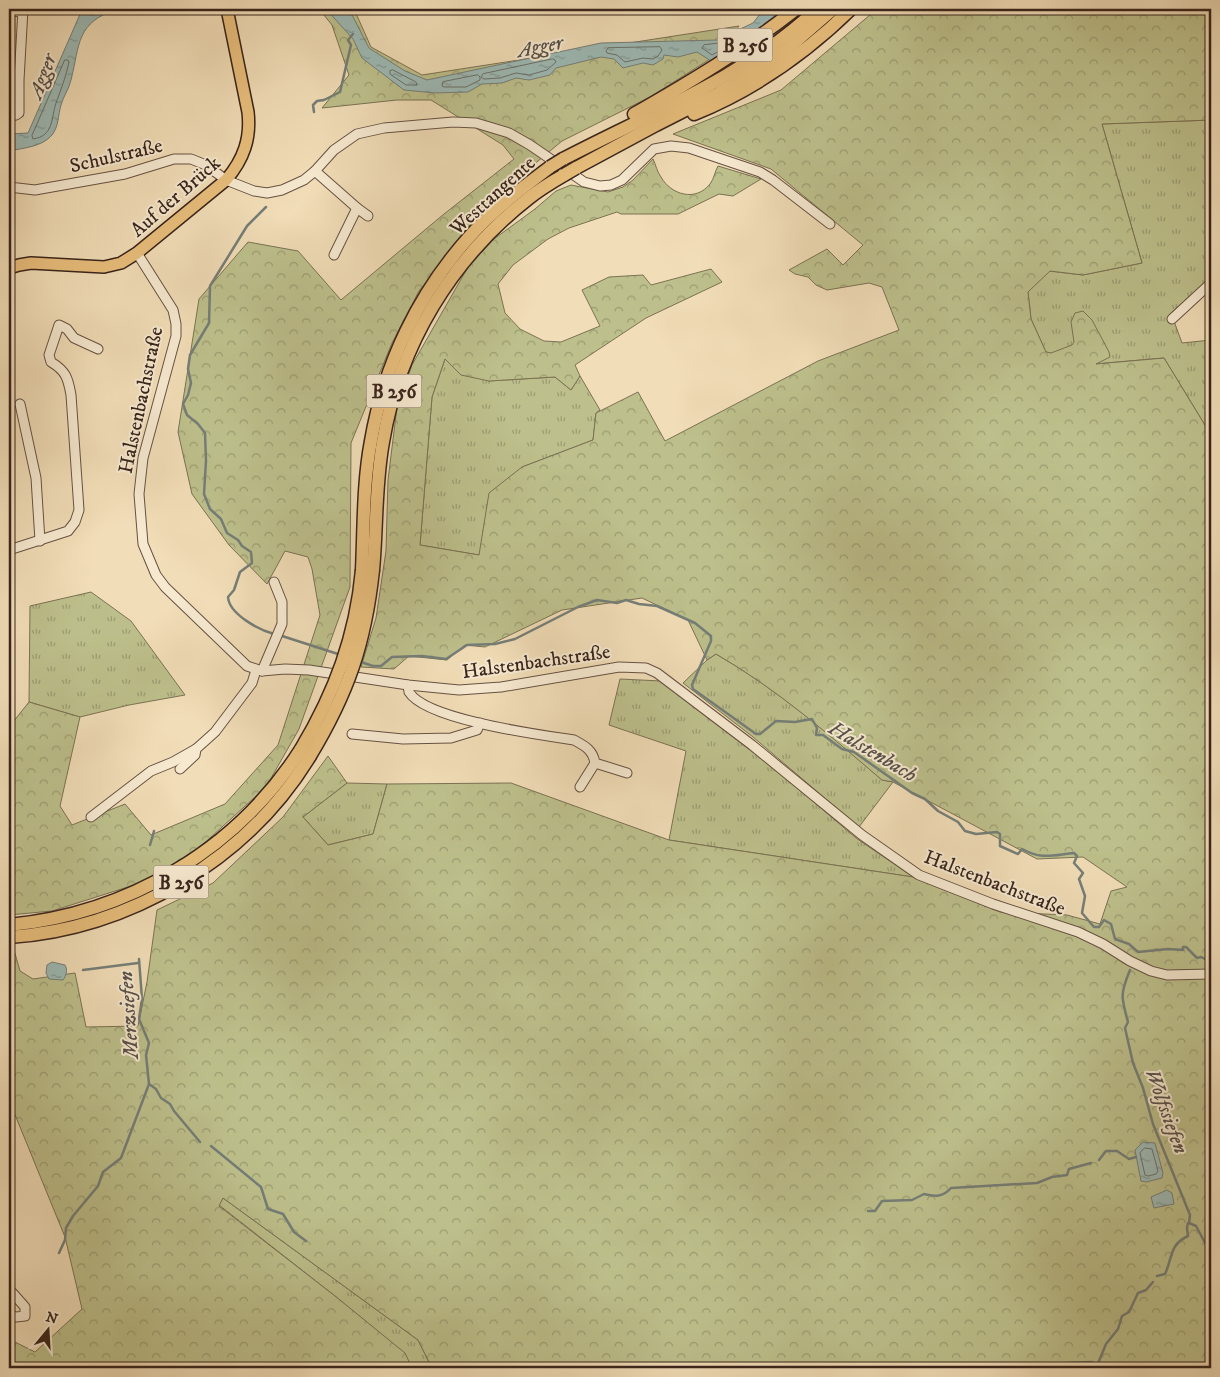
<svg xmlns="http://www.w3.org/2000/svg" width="1220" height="1377" font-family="'IM FELL DW Pica',serif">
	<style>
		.grass { fill: url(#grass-tufts); stroke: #7b7254 }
		.forest { fill: url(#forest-crowns); stroke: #7b7254 }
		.water { fill: url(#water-ripples); stroke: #757e78 }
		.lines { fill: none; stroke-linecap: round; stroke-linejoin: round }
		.shore { stroke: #6b6f69; stroke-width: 1 }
		.stream { stroke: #757e78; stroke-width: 2.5 }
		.minor-casing { stroke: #675243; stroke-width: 11 }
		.major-casing { stroke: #39241c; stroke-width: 14 }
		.highway-casing { stroke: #39241c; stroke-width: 15 }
		.minor { stroke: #f6e9d0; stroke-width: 9 }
		.major { stroke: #e8be7c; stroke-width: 11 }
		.highway { stroke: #e8be7c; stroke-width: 12 }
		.highway-bridge-casing { stroke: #39241c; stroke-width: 15; stroke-linecap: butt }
		.highway-bridge { stroke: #e8be7c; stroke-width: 12 }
		.labels { text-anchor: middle; stroke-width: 4; stroke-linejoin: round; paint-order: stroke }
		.shield { fill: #f6e9d0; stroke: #725f52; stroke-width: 1 }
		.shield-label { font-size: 19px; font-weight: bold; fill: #39241c }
		.street-label { font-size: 20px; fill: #39241c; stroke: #f6e9d0 }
		.water-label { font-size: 21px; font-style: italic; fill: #57514a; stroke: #f6e9d0 }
	</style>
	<defs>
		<pattern id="grass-tufts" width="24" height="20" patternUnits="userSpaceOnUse" patternTransform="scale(1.25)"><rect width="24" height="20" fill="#bdc08c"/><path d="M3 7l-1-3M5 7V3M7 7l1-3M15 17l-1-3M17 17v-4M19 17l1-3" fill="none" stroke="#9b9c72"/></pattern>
		<pattern id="forest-crowns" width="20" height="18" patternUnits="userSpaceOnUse" patternTransform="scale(1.25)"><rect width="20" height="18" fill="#bdc08c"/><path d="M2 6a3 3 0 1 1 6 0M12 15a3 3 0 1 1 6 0" fill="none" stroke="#9b9c72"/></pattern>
		<pattern id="water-ripples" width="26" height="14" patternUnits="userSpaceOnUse" patternTransform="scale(1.25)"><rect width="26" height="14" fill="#9dbab6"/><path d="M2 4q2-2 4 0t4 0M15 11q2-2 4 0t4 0" fill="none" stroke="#819793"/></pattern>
	</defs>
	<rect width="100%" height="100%" fill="#f1ddb7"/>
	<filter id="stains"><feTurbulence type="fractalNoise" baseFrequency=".004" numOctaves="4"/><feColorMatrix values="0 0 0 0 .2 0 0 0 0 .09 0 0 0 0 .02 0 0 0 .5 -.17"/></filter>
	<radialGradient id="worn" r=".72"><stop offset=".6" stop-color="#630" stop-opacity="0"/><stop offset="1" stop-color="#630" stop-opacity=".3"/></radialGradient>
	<g class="grass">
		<path d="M1211,120V277L1171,313L1182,343L1211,340V435L1164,358L1094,364L1046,352L1031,319L1028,292L1049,271L1083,275L1142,263L1102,124Z"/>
		<path d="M445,359L489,381L555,377L571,390L580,376L600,410L596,413L593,440L522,467L479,555L420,545L432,397Z"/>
		<path d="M91,592L131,621L185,695L129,705L80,717L29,702L30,606Z"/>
		<path d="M716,654C777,689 829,734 882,780L893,782L859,827L753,737L683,683L707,660Z"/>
		<path d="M620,679L661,681L781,774L856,838L913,877L669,840L686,751L609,725Z"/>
		<path d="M347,783L387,784L373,834L328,845L303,817Z"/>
		<path d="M223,1198L418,1340L432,1368H411L404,1353L335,1296L219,1205Z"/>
	</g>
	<g class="forest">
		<path d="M319,9H354L371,47L422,75L739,26L718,54L650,97L562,141L490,201L419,291L392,343L351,443L350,587L299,729L266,787L199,848L150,880L52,911L9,915V727L29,702L80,717L60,806L72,825L125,804L151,835L225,804L278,745L320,615L312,569L308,557L285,551L267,584L229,545L192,494L178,432L199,299L248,242L298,251L341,300L444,214L514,159L503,145L431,100H397L322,108L349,75L332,25Z"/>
		<path d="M877,9H1211V120L1102,124L1142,263L1083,275L1050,271L1028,292L1031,319L1046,352L1051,353L1072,345L1074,342L1071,322L1075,313L1083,311L1092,320L1109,352L1110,357L1096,364L1164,358L1211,435V1368H432L418,1340L223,1198L219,1206L335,1296L405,1353L412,1368H9V1339L35,1352L82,1309L65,1237L9,1100V950H14L20,971L33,979L75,973L86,1027L138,1026L147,982L157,910L213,883L283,817L328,756L347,783L303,817L328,845L373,834L387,784L511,783L669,840L913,877L1000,912L1067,915L1100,924L1111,891L1127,887L1083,857L1037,859L893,782L882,780C829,735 777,689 716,654L707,660L688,620L642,598L562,610L485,647L465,645L447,660L409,656L394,669L361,667L376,618L386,551L388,480L397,407L412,365L468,267L494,239L535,209L556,191L571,185L608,192L623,187L633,180L653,159C656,165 657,172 661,177C671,195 696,202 710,184C714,179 715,171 718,166L761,179L733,196L719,194L678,214H621L617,212L569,228L548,239L513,265L498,284L505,313L520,329L544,341L561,342L600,326L582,290L609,277L643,275L651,285L711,269L722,282L646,318L575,365L580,376L571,390L555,377L489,381L461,375L445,359L432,397L420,545L479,555L489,493L522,467L593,440L596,413L638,392L665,441L818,361L899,330L882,287L869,283L827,290L816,285L808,277L795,274L789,270L827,249L843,265L863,245L771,169L673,134L781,90Z"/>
	</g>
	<g class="water">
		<path d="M87,9H118C76,22 80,44 71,80C69,89 63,97 61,105C58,115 59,126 52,135C42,147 23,148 9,151V134L28,133L81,12Z"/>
		<path d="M326,9H349L369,48L405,71L427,80L601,43L717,40L753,23L764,9H783L779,19L711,61L697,52L678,57L664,55L663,59L653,65L643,63L623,68L614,59L601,57L556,68L550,75L529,80L516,78L502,83L482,84L468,92L435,93L404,90L362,58L353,39Z"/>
		<path d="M52,962L65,965C68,970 66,976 63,980L49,979L46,973L47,965Z"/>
		<path d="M1143,1142L1155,1143L1163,1173L1162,1178L1146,1182L1141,1181L1135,1150Z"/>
		<path d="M1167,1190L1172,1193L1174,1204L1154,1208L1151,1197Z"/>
	</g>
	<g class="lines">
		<g class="shore">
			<path d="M722,43L724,45V48L712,55L702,48L704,45Z"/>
			<path d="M660,47L662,50L658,56L653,59L643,58L625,62L617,55L607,53L606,51L608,48Z"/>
			<path d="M553,59L555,60L556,62L547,70L529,75L516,73L500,78L484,79L481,77L483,74Z"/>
			<path d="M65,60H68L69,62C66,77 61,89 56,103C51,118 54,136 33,139L32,136Z"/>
			<path d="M393,70L416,82L417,85H406L390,74V71Z"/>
			<path d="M478,75L480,77V80L466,87H444L442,86L443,82Z"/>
			<path d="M1145,1148L1152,1149L1158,1171L1156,1174L1148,1176L1145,1175L1140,1153Z"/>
		</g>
		<g class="stream">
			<path d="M314,112L313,105L317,101L324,100L340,92L351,45L348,40L353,34"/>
			<path d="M266,207L247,226L210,286L209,323L190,355L188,369L191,383L188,395L183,404L187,415L198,424L205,433L206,461L204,494L210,509L221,519L227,533L238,540L242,546L251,552L252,563L240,572L234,590L228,597C229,614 259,630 274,634"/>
			<path d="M279,635L341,655"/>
			<path d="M358,661L373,666H381L392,657L422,656L446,659L467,645L495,644L515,639L578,607L597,600L617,603L626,600L639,604L657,606L695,623L711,636V641L692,685L693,689L756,734H760L776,721L795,722L812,719L817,728L816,735H823L842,749L854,752L912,793L925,799L938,811L958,822L965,831L976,834L997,832L1000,834V846L1018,854L1022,849C1042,860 1053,855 1074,853L1077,856L1074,863L1083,873L1079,879L1085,896L1082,913L1094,927H1099L1104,920L1111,924L1115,939L1129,944L1138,952"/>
			<path d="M150,845L154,831"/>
			<path d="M1138,952L1168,949L1183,950V947H1186L1197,958L1201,957L1211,962"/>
			<path d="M83,970L138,963"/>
			<path d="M1130,970C1120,994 1121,997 1128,1022L1125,1028L1133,1063L1143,1088L1153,1124L1190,1215L1189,1223L1196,1226L1211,1254"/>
			<path d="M149,1084L156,1089L161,1098L170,1104L174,1111L200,1142"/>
			<path d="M211,1146L261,1187L268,1209L283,1214L294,1232L306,1241"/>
			<path d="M1099,1160L1106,1151H1117L1129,1159L1136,1157"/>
			<path d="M868,1211H875L882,1201L912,1200L924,1194C935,1197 943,1197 951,1188L1037,1183L1052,1177L1067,1175L1069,1169L1091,1163"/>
			<path d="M59,1253L65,1240L66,1228L73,1216L98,1186L103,1172L121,1158L149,1084L146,1055L149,1043L139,1019L142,999L139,959"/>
			<path d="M1157,1276L1165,1274C1173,1257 1169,1245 1188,1236L1187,1228L1188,1223"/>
			<path d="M1043,1368L1067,1363L1092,1362"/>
			<path d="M1099,1368V1361L1106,1344L1118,1329L1122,1316L1129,1312L1138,1293L1146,1290L1153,1282"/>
		</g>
		<defs>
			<g id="minor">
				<path d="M463,9H493"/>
				<path d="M9,11L23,12"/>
				<path d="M9,116L16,115L19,113V80L23,9"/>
				<path d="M315,171L357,208L368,216"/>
				<path d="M9,187L35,190L125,174L174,159H191L206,165L226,180L254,191L267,193L282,190L304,180L315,171L334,150L357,134L384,128L453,122L476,123L509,133L530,145L584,182L600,186L611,185L622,180L654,149L671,146L689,148L760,172L773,180L830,224"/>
				<path d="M137,253L173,310L176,324V336L143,458L139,494L143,544L156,575L165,587L247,666L262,671L285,669L309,670L408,685L459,690L501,687L619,667L646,668L657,673L752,745L862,835L919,875L993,904L1078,932L1103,944L1130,961L1151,971L1167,975L1211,974"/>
				<path d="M334,255L357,208"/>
				<path d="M1172,319L1211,283"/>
				<path d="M20,404L36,478L40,541"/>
				<path d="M9,550L68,531L75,522L79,510L71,395C68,378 66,371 51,362L49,355L59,325L67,329L74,338L98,349"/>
				<path d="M262,671L282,624V602L274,582"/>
				<path d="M408,685C408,686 409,691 409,692C426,720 541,735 574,740C585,746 593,750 595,763L627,773"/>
				<path d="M352,734L403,739L451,738L477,730L480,723"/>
				<path d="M180,769L195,755L196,749"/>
				<path d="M580,787L595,763"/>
				<path d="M91,817L151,771L173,762L196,749L215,732L252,683L256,670"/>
				<path d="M9,1289L25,1307V1316L16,1317L9,1315"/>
			</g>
			<path id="major" d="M9,268L19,265L31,263L104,267L121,263L137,253L226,180C244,159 251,138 248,112L227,9"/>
			<g id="highway">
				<path d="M634,114C690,82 745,49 796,9"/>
				<path d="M694,114C753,90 806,53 851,9"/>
				<path d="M563,159C649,114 745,77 817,9"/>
				<path d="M576,168L656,125L719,93L744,78L787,49L833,9"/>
				<path d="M362,570C364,527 363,483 371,441C384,365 418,294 470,236C493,210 522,188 550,167"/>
				<path d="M373,570C377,528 375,485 383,442C399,345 451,259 529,198C540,189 552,182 564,175"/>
				<path d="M9,925C127,914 237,850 301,749"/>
				<path d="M9,937C129,929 247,860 310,756"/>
			</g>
		</defs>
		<use href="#minor" class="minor-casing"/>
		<use href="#major" class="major-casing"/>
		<use href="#highway" class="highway-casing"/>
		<use href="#minor" class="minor"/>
		<use href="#major" class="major"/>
		<use href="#highway" class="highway"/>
		<defs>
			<g id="highway-bridge">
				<path d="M550,167L563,159"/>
				<path d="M564,175L576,168"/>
				<path d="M301,749C335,692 356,636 362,570"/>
				<path d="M310,756C348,693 365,644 373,570"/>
			</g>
		</defs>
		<use href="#highway-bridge" class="highway-bridge-casing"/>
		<use href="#highway-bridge" class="highway-bridge"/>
	</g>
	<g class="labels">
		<g class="shield">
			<rect x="717.5" y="28.5" width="55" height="33" rx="4"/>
			<rect x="366.5" y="374.5" width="55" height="33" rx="4"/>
			<rect x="153.5" y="865.5" width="55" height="33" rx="4"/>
		</g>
		<g class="shield-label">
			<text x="745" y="52">B 256</text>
			<text x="394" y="398">B 256</text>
			<text x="181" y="889">B 256</text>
		</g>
		<g class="street-label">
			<text transform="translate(116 155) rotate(-13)" y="7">Schulstraße</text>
			<text transform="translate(492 195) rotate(-42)" y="7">Westtangente</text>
			<text transform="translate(175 196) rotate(-41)" y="7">Auf der Brück</text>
			<text transform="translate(140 400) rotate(-78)" y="7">Halstenbachstraße</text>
			<text transform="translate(536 661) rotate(-8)" y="7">Halstenbachstraße</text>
			<text transform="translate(995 882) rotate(21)" y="7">Halstenbachstraße</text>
		</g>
		<g class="water-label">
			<text transform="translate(540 46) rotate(-11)" y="7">Agger</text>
			<text transform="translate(42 76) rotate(-70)" y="7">Agger</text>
			<text transform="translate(873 751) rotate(31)" y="7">Halstenbach</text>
			<text transform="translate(128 1015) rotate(-94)" y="7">Merzsiefen</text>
			<text transform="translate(1167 1111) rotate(70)" y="7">Wolfssiefen</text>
		</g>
	</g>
	<rect width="1220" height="1377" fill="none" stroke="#f1ddb7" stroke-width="30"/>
	<rect x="10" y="10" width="1200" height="1357" fill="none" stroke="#39241c" stroke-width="2.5"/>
	<rect x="15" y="15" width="1190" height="1347" fill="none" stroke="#39241c"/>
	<g transform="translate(48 1330) rotate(18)" stroke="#f6e9d0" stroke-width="4" paint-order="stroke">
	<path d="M0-4L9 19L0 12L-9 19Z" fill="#39241c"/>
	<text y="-8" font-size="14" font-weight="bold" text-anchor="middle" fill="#39241c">N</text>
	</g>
	<rect width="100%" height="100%" filter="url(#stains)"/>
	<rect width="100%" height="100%" fill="url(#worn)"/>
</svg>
